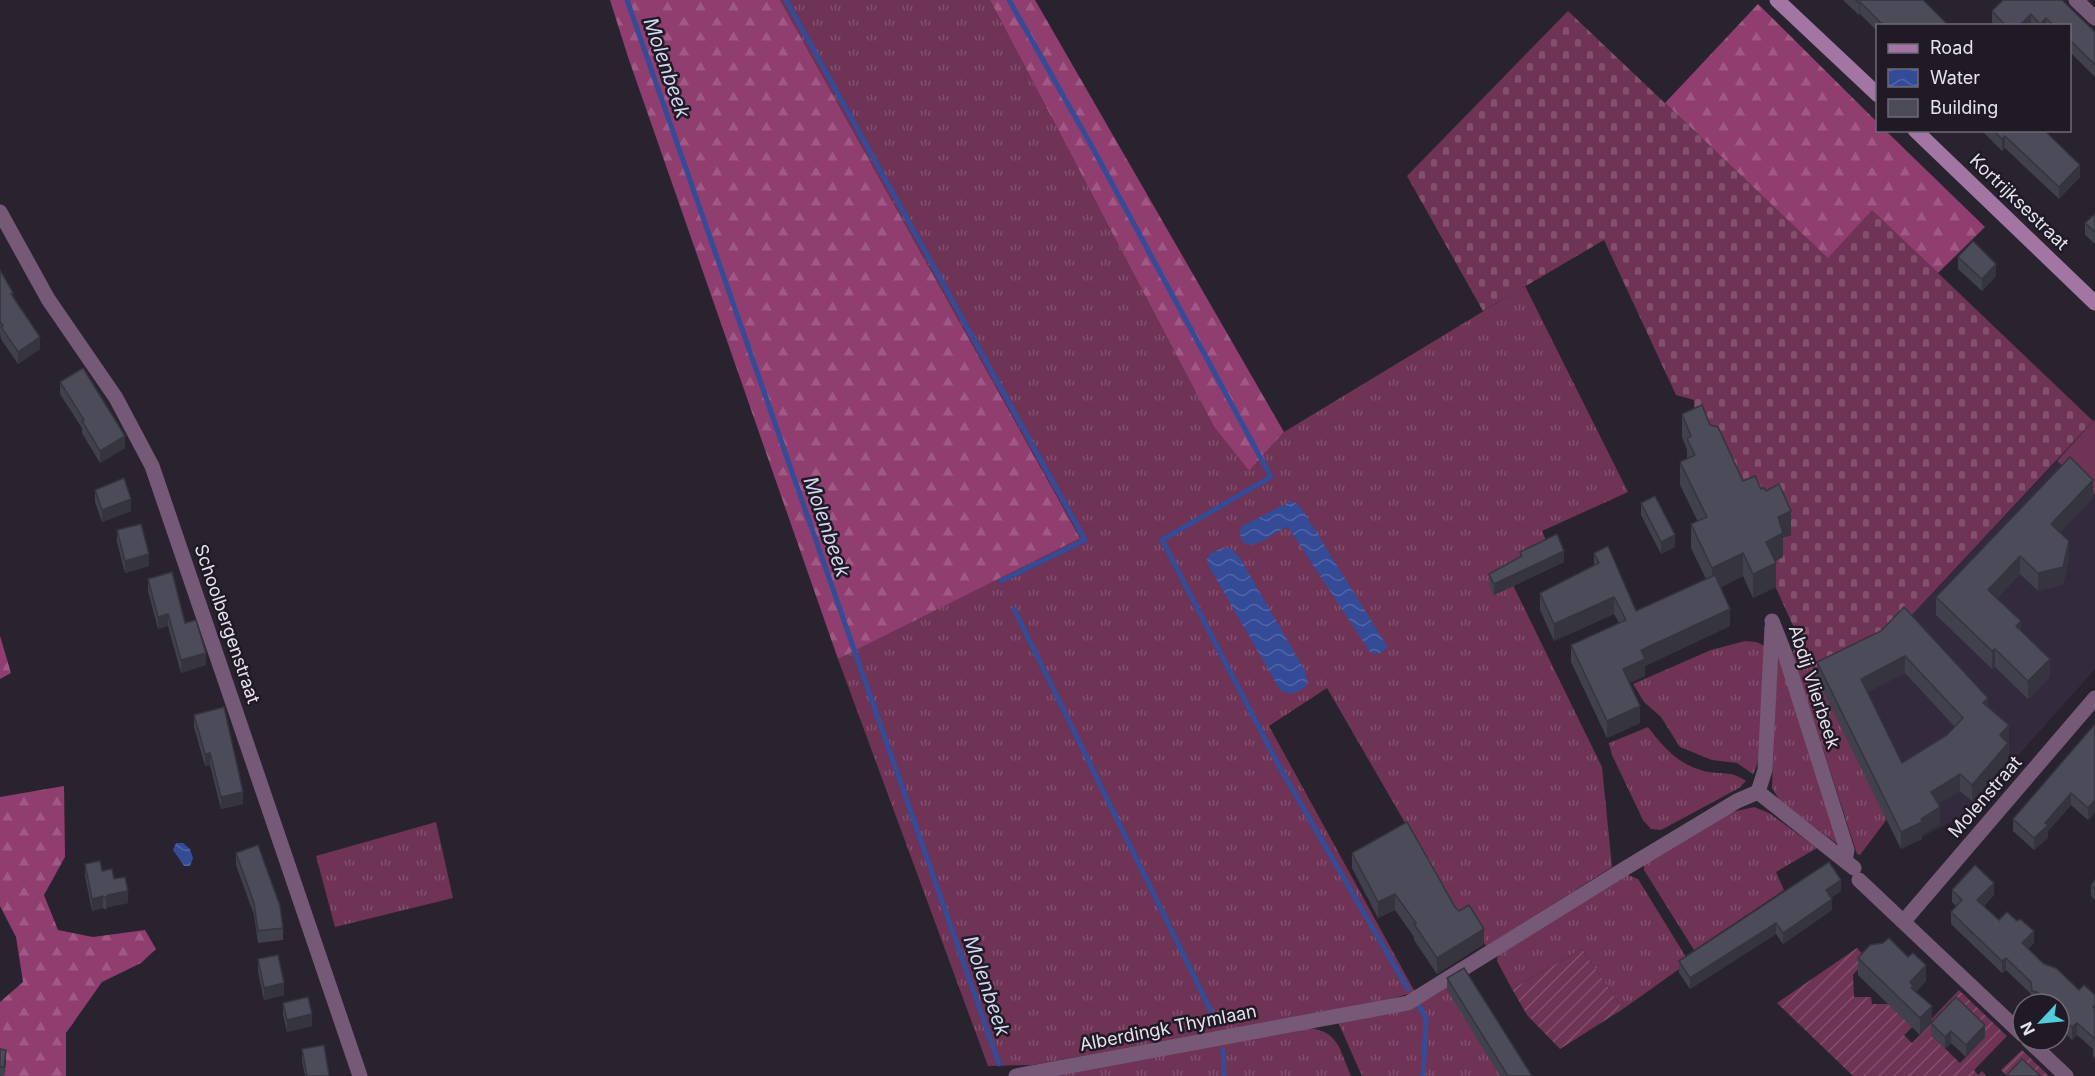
<svg xmlns="http://www.w3.org/2000/svg" width="2095" height="1076" font-family="Inter,sans-serif">
	<style>
		.built { fill: #342a3d }
		.grass { fill: url(#grass-tufts) }
		.forest { fill: url(#forest-firs) }
		.cemetery { fill: url(#cemetery-stones) }
		.park { fill: #6e3355 }
		.garden { fill: url(#garden-furrows); fill-rule: evenodd }
		.water { fill: url(#water-waves) }
		.lines { fill: none; stroke-linecap: round; stroke-linejoin: round }
		.stream { stroke: #344b97; stroke-width: 5 }
		.street { stroke: #765976; stroke-width: 15 }
		.secondary { stroke: #a375a3; stroke-width: 15 }
		.wall { fill: #41404d; fill-rule: evenodd }
		.shaded-wall { fill: #35343f }
		.building { fill: #4c4b5a; stroke: #35343f; stroke-width: 1.5; fill-rule: evenodd }
		.labels { text-anchor: middle; stroke-width: 5; stroke-linejoin: round; paint-order: stroke }
		.street-label { font-size: 18px; fill: #e7e3ec; stroke: #201a26 }
		.water-label { font-size: 20px; font-style: italic; fill: #d1d9ef; stroke: #201a26 }
	</style>
	<defs>
		<pattern id="grass-tufts" width="24" height="20" patternUnits="userSpaceOnUse" patternTransform="scale(1.5)"><rect width="24" height="20" fill="#6e3355"/><path d="M3 7l-1-3M5 7V3M7 7l1-3M15 17l-1-3M17 17v-4M19 17l1-3" fill="none" stroke="#83506e"/></pattern>
		<pattern id="forest-firs" width="22" height="20" patternUnits="userSpaceOnUse" patternTransform="scale(1.5)"><rect width="22" height="20" fill="#903d6f"/><path d="M5 1l3.5 6h-7zM16 11l3.5 6h-7z" fill="#a05984"/></pattern>
		<pattern id="cemetery-stones" width="16" height="16" patternUnits="userSpaceOnUse" patternTransform="scale(1.5)"><rect width="16" height="16" fill="#6e3355"/><path d="M2 7V4a2 2 0 0 1 4 0v3zM10 15v-3a2 2 0 0 1 4 0v3z" fill="#83506e"/></pattern>
		<pattern id="garden-furrows" width="10" height="10" patternUnits="userSpaceOnUse" patternTransform="scale(1.5)"><rect width="10" height="10" fill="#6e3355"/><path d="M-1 1l2-2M0 10L10 0M9 11l2-2" fill="none" stroke="#83506e"/></pattern>
		<pattern id="water-waves" width="16" height="10" patternUnits="userSpaceOnUse" patternTransform="scale(1.5)"><rect width="16" height="10" fill="#344b97"/><path d="M0 5q4-4 8 0t8 0" fill="none" stroke="#5165a6"/></pattern>
	</defs>
	<rect width="100%" height="100%" fill="#292330"/>
	<path class="built" d="M2057,461L2095,495V669L1966,814L1901,848L1817,679L1881,648Z"/>
	<g class="grass">
		<path d="M780,0H990L1214,427L1249,471L1284,432L1525,286L1628,492L1542,531L1550,549L1508,575L1602,767L1612,867L1486,946L1469,920L1454,929L1448,897L1327,688L1269,726L1415,992L1380,1002L1032,1065L988,1066L838,659L1080,537Z"/>
		<path d="M1798,638L1887,819L1860,855L1857,854L1795,662L1793,651Z"/>
		<path d="M1745,641L1756,642L1767,647C1765,675 1766,752 1753,774L1737,763L1712,760L1680,747L1661,717L1644,702L1633,684L1711,650Z"/>
		<path d="M1777,651L1840,842L1836,843L1780,801L1772,788Z"/>
		<path d="M1648,727C1663,747 1679,765 1704,771C1721,775 1730,770 1746,781L1739,788L1661,830L1651,829L1643,820L1612,755L1609,743Z"/>
		<path d="M1754,807L1769,813L1817,848L1776,872L1784,890L1694,950L1644,870V864L1728,813Z"/>
		<path d="M436,822L453,898L335,927L316,856Z"/>
		<path d="M1628,875L1638,879L1689,962L1623,1009L1582,949L1512,989L1497,961L1498,954Z"/>
		<path d="M1447,985L1504,1076H1362L1338,1022Z"/>
		<path d="M1309,1028C1339,1031 1340,1051 1351,1076H1052Z"/>
	</g>
	<g class="forest">
		<path d="M610,0H780L1080,538L838,659L628,57Z"/>
		<path d="M990,0H1035L1284,432L1249,471L1214,427Z"/>
		<path d="M1758,4L1877,122L1878,130L1886,131L1985,227L1938,273L1872,211L1828,259L1665,103Z"/>
		<path d="M0,636L11,673L0,679Z"/>
		<path d="M64,786L65,857L44,895L58,930L93,937L145,930L156,949L141,963L102,982L66,1033V1076H0V1002L23,982L16,937L0,906V797Z"/>
	</g>
	<path class="cemetery" d="M1568,11L1828,258L1872,210L2093,421L1881,648L1817,679L1766,566L1761,512L1694,409V400L1676,395L1604,240L1483,311L1407,176Z"/>
	<path class="park" d="M2095,419V495L2057,461Z"/>
	<g class="garden">
		<path d="M1857,948L1867,959L1853,975L1854,997H1871L1872,1004H1889L1900,1015L1915,1024L1904,1035L1912,1043L1923,1032L1921,1030L1959,990L2007,1036L1974,1070L1978,1075L1982,1071L1986,1076H1853L1777,1003ZM1932,1036L1985,1037L1960,1063Z"/>
		<path d="M1582,949L1623,1009L1560,1049L1527,1015L1512,989Z"/>
		<path d="M2022,1050L2049,1076H2007L2001,1070Z"/>
	</g>
	<g class="water">
		<path d="M1291,501L1298,504L1302,509L1387,646C1384,653 1377,656 1370,652L1288,527C1276,530 1240,563 1240,530L1242,526Z"/>
		<path d="M1225,547L1231,549L1240,558L1304,669L1308,683C1301,693 1290,696 1280,690L1208,565L1207,559L1211,553Z"/>
		<path d="M176,843H183L190,849L193,858L190,866H184L173,850Z"/>
	</g>
	<g class="lines">
		<g class="stream">
			<path d="M627,0L999,1064"/>
			<path d="M786,0L1085,540L1001,581"/>
			<path d="M1009,0L1090,143L1271,477L1162,540L1279,766L1408,989"/>
			<path d="M1014,609L1216,1021"/>
			<path d="M1418,1004L1426,1019L1423,1076"/>
			<path d="M1223,1050L1224,1076"/>
		</g>
		<g class="street">
			<path d="M2076,0L2095,18"/>
			<path d="M0,212L48,299L116,398L152,466L360,1076"/>
			<path d="M1772,621L1785,654L1847,850L1845,861"/>
			<path d="M1758,792L1765,770L1772,627"/>
			<path d="M1758,792L1854,868"/>
			<path d="M1859,880L2023,1035"/>
			<path d="M1904,921L2095,698"/>
			<path d="M2028,1040L2066,1076"/>
			<path d="M1016,1076L1408,1003L1624,869L1737,801L1758,792"/>
		</g>
		<g class="secondary">
			<path d="M1777,0L1878,95"/>
			<path d="M1915,130L2095,303"/>
		</g>
	</g>
	<g class="wall">
		<path d="M1843,0H1923L1949,26H1878V32L1860,14L1859,15Z"/>
		<path d="M2003,0L2095,32V77L2070,52V26H1995L1992,23V11Z"/>
		<path d="M1981,130H2044L2080,177L2059,199L2005,148L2002,151Z"/>
		<path d="M2095,214V244L2085,235V223Z"/>
		<path d="M1958,257L1996,276L1982,291L1958,269Z"/>
		<path d="M0,270L40,349L18,364L1,339L0,333Z"/>
		<path d="M60,382L125,448L100,463L82,433V428L60,394Z"/>
		<path d="M1682,414L1710,425L1743,481L1766,491L1791,535L1783,538V557L1775,561L1776,587L1753,598L1743,576L1721,587L1730,626L1645,666V676L1629,683L1640,723L1607,738L1571,662V645L1619,623L1614,614L1554,641L1540,610V593L1594,565V553L1636,611L1706,579L1691,548V524L1698,522L1680,485V462L1687,459V450L1682,437Z"/>
		<path d="M95,490L131,511L102,522L95,502Z"/>
		<path d="M2093,498L2060,532L2069,559L2063,585L2038,591L2020,574L1997,598L2021,631L2050,677L2028,699L1995,667L1992,669L1936,615V597Z"/>
		<path d="M1641,503L1675,547L1661,554L1641,515Z"/>
		<path d="M117,530L149,566L125,573L117,542Z"/>
		<path d="M1520,552L1564,562L1494,595L1489,585V574L1520,557Z"/>
		<path d="M148,579L185,623L206,665L181,673L168,626L158,629L148,591Z"/>
		<path d="M1881,631L1988,707L2009,742L2008,759L1972,801L1960,791L1938,804L1940,824L1922,834V839L1901,849L1817,679V662ZM1905,673L1955,727L1947,735L1902,763L1867,692Z"/>
		<path d="M194,715L243,804L221,809L210,765L205,766L194,727Z"/>
		<path d="M2095,724V812L2088,820L2071,805L2048,831V838L2034,850L2013,831V819Z"/>
		<path d="M236,853L283,928V940L258,943L254,915L236,865Z"/>
		<path d="M1352,853L1455,907L1484,944L1437,974L1414,940V937L1395,910L1378,918L1352,868Z"/>
		<path d="M85,864L102,871L114,879L128,903L108,907L106,910L103,908L92,911L85,876Z"/>
		<path d="M2095,880V900L2091,896V885Z"/>
		<path d="M1952,890L1994,895L1984,906L1999,920L2034,943L2028,949L2044,964L2079,990L2095,995V1059L2093,1057V1049L2077,1035L2072,1040L2059,1027V1004L2032,1003L2031,994L2006,970L2002,973L1951,924V912L1956,906L1952,902Z"/>
		<path d="M1841,891L1831,898L1832,910L1783,944L1776,934L1690,989L1679,973V961Z"/>
		<path d="M1858,958L1926,981L1916,992L1932,1021L1985,1037L1966,1057L1951,1043L1945,1049L1931,1035V1024L1920,1035L1858,975Z"/>
		<path d="M258,959L284,995L264,1000L258,972Z"/>
		<path d="M1447,978L1532,1076H1500L1447,990Z"/>
		<path d="M283,1003L312,1026L287,1032L283,1015Z"/>
		<path d="M0,1049L6,1062L4,1076H0Z"/>
		<path d="M302,1049L329,1076H305L302,1061Z"/>
	</g>
	<g class="shaded-wall">
		<path d="M1860,2V14L1859,15V3Z"/>
		<path d="M2031,14V26H2019Z"/>
		<path d="M2046,18V26H2040V24Z"/>
		<path d="M2005,136V148L2002,151V139Z"/>
		<path d="M2080,165V177L2059,199V187Z"/>
		<path d="M1996,264V276L1982,291V279Z"/>
		<path d="M40,337V349L18,364V352Z"/>
		<path d="M125,436V448L100,463V451Z"/>
		<path d="M2093,480V498L2051,542V524Z"/>
		<path d="M131,499V511L102,522V510Z"/>
		<path d="M1791,511V535L1783,538V557L1766,566V542L1778,517Z"/>
		<path d="M1675,535V547L1661,554V542Z"/>
		<path d="M2069,541V559L2063,585L2038,591V573Z"/>
		<path d="M1564,551V562L1494,595V584Z"/>
		<path d="M1743,553V576L1712,592V568Z"/>
		<path d="M149,554V566L125,573V561Z"/>
		<path d="M2020,556V574L1988,607V590Z"/>
		<path d="M1776,563V587L1753,598V574Z"/>
		<path d="M1614,597V614L1554,641V624Z"/>
		<path d="M1730,609V626L1645,666V676L1623,686V669L1641,650Z"/>
		<path d="M168,614V626L158,629V617Z"/>
		<path d="M2021,621V639L2016,626Z"/>
		<path d="M1995,649V667L1992,669V651Z"/>
		<path d="M206,653V665L181,673V660Z"/>
		<path d="M1905,656V673L1861,696V679Z"/>
		<path d="M2050,659V677L2028,699V681Z"/>
		<path d="M1988,698V714L1983,703Z"/>
		<path d="M1640,706V723L1607,738V721Z"/>
		<path d="M2009,725V742L2000,752V735Z"/>
		<path d="M2008,743V759L1972,801V785Z"/>
		<path d="M210,753V765L205,766V754Z"/>
		<path d="M1960,774V791L1931,809V792Z"/>
		<path d="M243,792V804L221,809V797Z"/>
		<path d="M2071,793V805L2048,831V838L2034,850V838L2045,823Z"/>
		<path d="M2095,800V812L2088,820V808Z"/>
		<path d="M1940,807V824L1922,834V839L1901,849V832L1921,819Z"/>
		<path d="M1841,880V891L1826,902V890Z"/>
		<path d="M1994,883V895L1977,913V900Z"/>
		<path d="M128,891V903L108,907L106,910V898L108,895Z"/>
		<path d="M1395,894V910L1378,918V902Z"/>
		<path d="M103,896V908L92,911V899Z"/>
		<path d="M1832,899V910L1783,944V933Z"/>
		<path d="M1776,923V934L1690,989V978Z"/>
		<path d="M1484,929V944L1437,974V958Z"/>
		<path d="M2034,931V943L2022,955V943Z"/>
		<path d="M2006,958V970L2002,973V961Z"/>
		<path d="M1926,965V981L1913,995L1910,982Z"/>
		<path d="M284,983V995L264,1000V988Z"/>
		<path d="M1932,1006V1023L1920,1035V1018Z"/>
		<path d="M312,1014V1026L287,1032V1020Z"/>
		<path d="M2077,1023V1035L2072,1040V1027Z"/>
		<path d="M1985,1025V1037L1966,1057V1045Z"/>
		<path d="M1951,1031V1043L1945,1049V1037Z"/>
		<path d="M6,1050V1062L4,1076V1067Z"/>
	</g>
	<g class="building">
		<path d="M1856,0H1923L1949,26H1884L1860,2L1859,3Z"/>
		<path d="M2003,0H2062L2095,32V65L2070,40V26H2054L2046,18L2040,24L2031,14L2019,26H2006L1992,11Z"/>
		<path d="M1993,130H2044L2080,165L2059,187L2005,136L2002,139Z"/>
		<path d="M2095,214V232L2085,223Z"/>
		<path d="M1973,241L1996,264L1982,279L1958,257Z"/>
		<path d="M0,270L13,293L11,294L40,337L18,352L1,327L3,326L0,321Z"/>
		<path d="M83,368L125,436L100,451L82,421L84,420L60,382Z"/>
		<path d="M1702,405L1710,425L1718,427L1743,481L1755,476L1761,489L1764,488L1766,491L1779,484L1791,511L1778,517L1783,533L1766,542L1776,563L1753,574L1743,553L1712,568L1691,524L1707,517L1680,462L1695,455L1687,439L1691,436L1682,414Z"/>
		<path d="M2070,457L2093,480L2051,524L2069,541L2063,567L2038,573L2020,556L1988,590L2021,621L2016,626L2050,659L2028,681L1995,649L1992,651L1936,597Z"/>
		<path d="M124,478L131,499L102,510L95,490Z"/>
		<path d="M1655,496L1675,535L1661,542L1641,503Z"/>
		<path d="M141,524L149,554L125,561L117,530Z"/>
		<path d="M1557,534L1564,551L1494,584L1489,574L1522,556L1520,552Z"/>
		<path d="M1608,546L1636,611L1715,575L1730,609L1641,650L1645,659L1623,669L1640,706L1607,721L1571,645L1626,620L1614,597L1554,624L1540,593L1599,563L1594,553Z"/>
		<path d="M172,572L185,623L196,620L206,653L181,660L168,614L158,617L148,579Z"/>
		<path d="M1904,607L1988,698L1983,703L2009,725L2000,735L2008,743L1972,785L1960,774L1931,792L1940,807L1921,819L1922,822L1901,832L1817,662L1881,631ZM1905,656L1963,718L1947,735L1902,763L1861,679Z"/>
		<path d="M224,707L243,792L221,797L210,753L205,754L194,715Z"/>
		<path d="M2095,724V800L2088,808L2071,793L2045,823L2048,825L2034,838L2013,819Z"/>
		<path d="M1407,822L1455,907L1459,911L1469,905L1484,929L1437,958L1414,924L1416,923L1395,894L1378,902L1352,853Z"/>
		<path d="M258,845L280,906L283,928L258,931L254,903L236,853Z"/>
		<path d="M100,861L102,871L112,869L114,879L125,877L128,891L108,895L106,898L103,896L92,899L85,864Z"/>
		<path d="M1829,862L1841,880L1826,890L1832,899L1783,933L1776,923L1690,978L1679,961Z"/>
		<path d="M1975,865L1994,883L1977,900L1999,920L2007,912L2017,921L2020,919L2034,931L2022,943L2044,964L2056,968L2079,990L2084,985L2095,995V1004L2093,1007L2095,1009V1039L2077,1023L2072,1027L2059,1015V1004H2051L2037,992L2032,991L2031,982L2006,958L2002,961L1951,912L1962,900L1952,890Z"/>
		<path d="M2095,880V889L2091,885Z"/>
		<path d="M1889,938L1908,957L1913,953L1926,965L1910,982L1913,986L1911,988L1932,1006L1920,1018L1858,958L1870,945L1883,943Z"/>
		<path d="M278,955L284,983L264,988L258,959Z"/>
		<path d="M1464,968L1532,1076H1508L1447,978Z"/>
		<path d="M308,997L312,1014L287,1020L283,1003Z"/>
		<path d="M1956,997L1985,1025L1966,1045L1951,1031L1945,1037L1931,1023Z"/>
		<path d="M324,1045L329,1076H307L302,1049Z"/>
		<path d="M0,1049L6,1050L4,1067H0Z"/>
		<path d="M2022,1059L2041,1076H2006Z"/>
	</g>
	<g class="labels">
		<g class="street-label">
			<text transform="translate(2019 202) rotate(44)" y="6">Kortrijksestraat</text>
			<text transform="translate(227 624) rotate(71)" y="6">Schoolbergenstraat</text>
			<text transform="translate(1814 687) rotate(72)" y="6">Abdij Vlierbeek</text>
			<text transform="translate(1985 797) rotate(-49)" y="6">Molenstraat</text>
			<text transform="translate(1168 1028) rotate(-11)" y="6">Alberdingk Thymlaan</text>
		</g>
		<g class="water-label">
			<text transform="translate(667 68) rotate(71)" y="7">Molenbeek</text>
			<text transform="translate(827 527) rotate(71)" y="7">Molenbeek</text>
			<text transform="translate(987 986) rotate(71)" y="7">Molenbeek</text>
		</g>
	</g>
	<rect x="1876" y="24" width="195" height="108" fill="#201a26" stroke="#706a75" stroke-width="1.5"/>
	<rect x="1888" y="44" width="30" height="9" fill="#a375a3" stroke="#706a75" stroke-width="1.5"/>
	<text x="1930" y="54" font-size="18" fill="#e7e3ec">Road</text>
	<rect x="1888" y="69" width="30" height="18" fill="url(#water-waves)" stroke="#706a75" stroke-width="1.5"/>
	<text x="1930" y="84" font-size="18" fill="#e7e3ec">Water</text>
	<rect x="1888" y="99" width="30" height="18" fill="#4c4b5a" stroke="#706a75" stroke-width="1.5"/>
	<text x="1930" y="114" font-size="18" fill="#e7e3ec">Building</text>
	<g transform="translate(2041 1022) rotate(244)"><circle r="28" fill="#201a26" stroke="#706a75" stroke-width="1.5"/>
	<path d="M0-4.5L10 22L0 15L-10 22Z" fill="#54cadd"/>
	<text y="-9" font-size="16" font-weight="bold" text-anchor="middle" fill="#e7e3ec">N</text>
	</g>
</svg>
